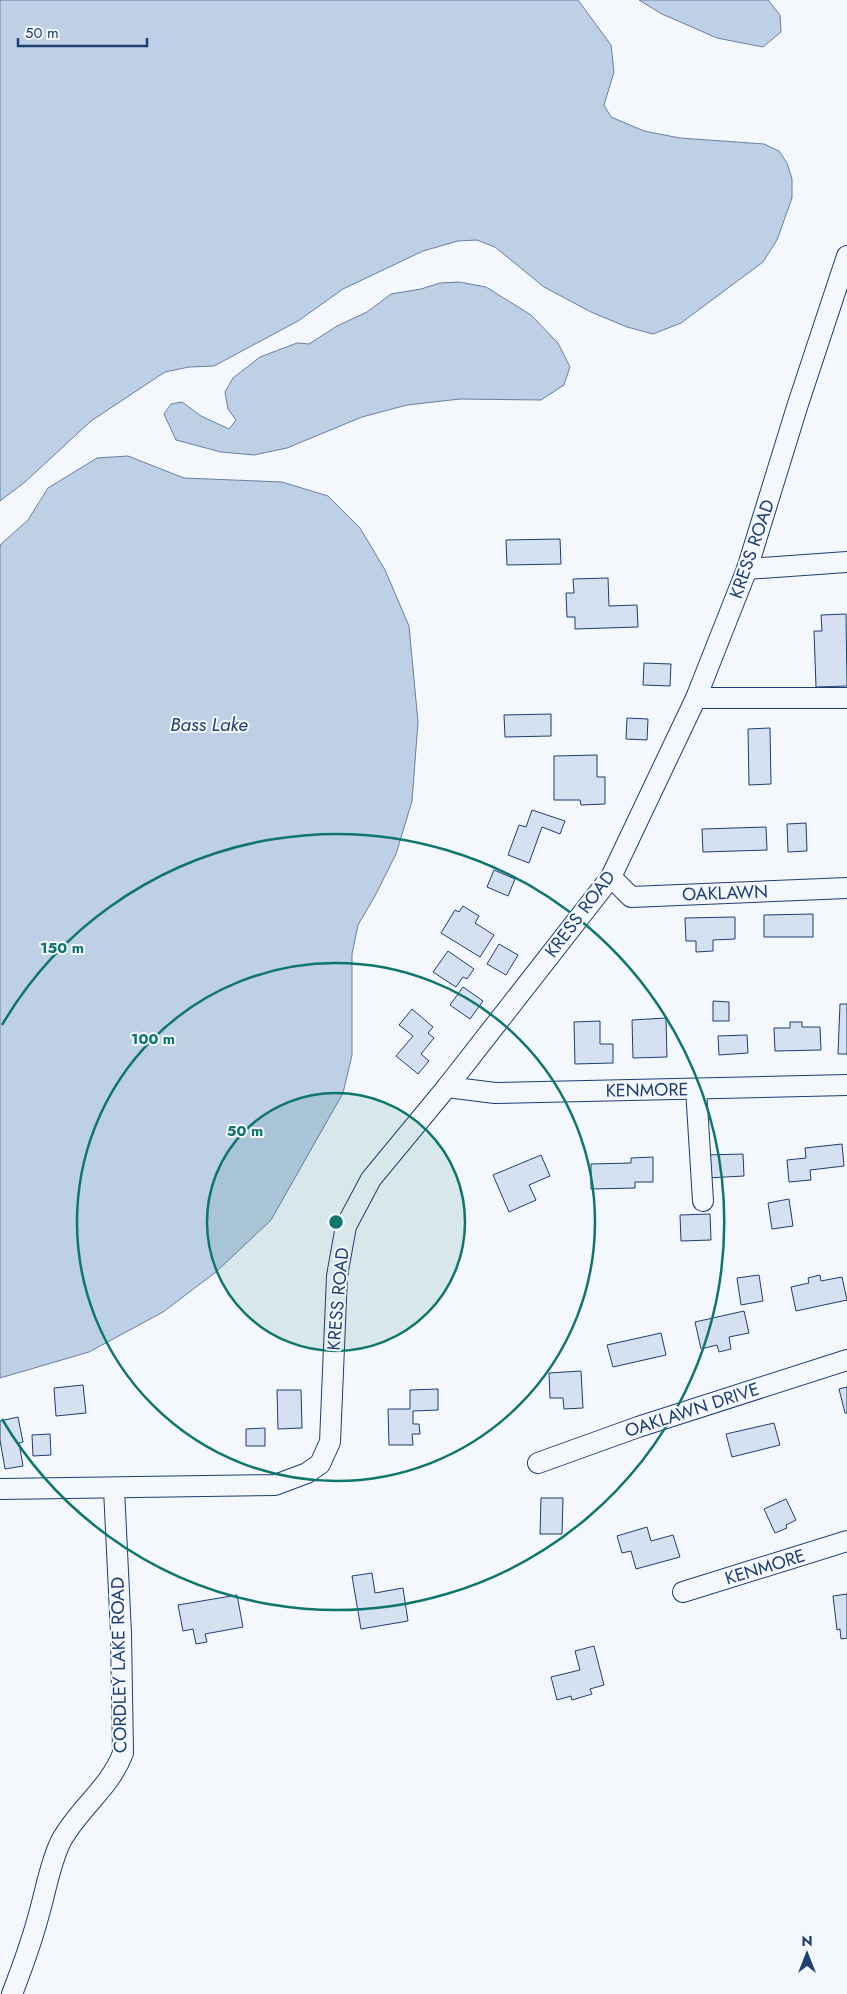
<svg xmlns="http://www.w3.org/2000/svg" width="847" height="1994" font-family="Jost,sans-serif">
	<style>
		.water { fill: #bed0e5; stroke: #687fa3 }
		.building { fill: #d5e0f0; stroke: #1d3f73 }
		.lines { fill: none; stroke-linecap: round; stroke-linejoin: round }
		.minor-casing { stroke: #1d3f73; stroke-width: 22 }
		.minor { stroke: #f4f7fb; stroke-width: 20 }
		.ring { fill: none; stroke: #0f766e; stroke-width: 2.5 }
		.labels { text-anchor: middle; stroke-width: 4; stroke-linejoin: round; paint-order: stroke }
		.street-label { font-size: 18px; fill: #1d3f73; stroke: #f4f7fb }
		.water-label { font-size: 19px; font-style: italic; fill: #1d3f73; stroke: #f4f7fb }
		.centre { fill: #0f766e; stroke: #f4f7fb; stroke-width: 2.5 }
		.ring-label { font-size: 15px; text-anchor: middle; font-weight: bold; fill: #0f766e; stroke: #f4f7fb; stroke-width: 4; stroke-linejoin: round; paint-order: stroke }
	</style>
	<rect width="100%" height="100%" fill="#f4f7fb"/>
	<g class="water">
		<path d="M0,0H578L611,45L614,72L604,105L611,117L644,131L680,138L764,144L779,151L787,163L792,179V198L777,240L763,262L681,323L653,334L627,327L591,312L544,287L495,247L477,240L458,241L423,251L343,289L298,321L214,366L189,367L165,372L91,421L25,482L0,501Z"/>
		<path d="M639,0H768L780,15L781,32L763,47L717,38L662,14Z"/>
		<path d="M459,282L486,287L531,315L558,343L570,367L564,385L541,400L460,399L407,405L362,417L287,448L254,455L221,452L176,440L164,414L171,404L182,402L201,416L229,429L236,420L228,409L225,392L233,378L260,357L297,343L309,344L337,326L367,312L391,294L421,289L440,283Z"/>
		<path d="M128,456L184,478L282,482L328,496L360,528L385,570L409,626L418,722L412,801L396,854L375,896L358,925L352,954V1055L343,1093L271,1220L216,1272L163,1312L89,1352L0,1378V545L28,520L48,488L97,458Z"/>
	</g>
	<g class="building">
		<path d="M560,539L561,564L507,565L506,540Z"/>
		<path d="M608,578L609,606L637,605L638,627L575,629V617H567L566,593H574L573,579Z"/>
		<path d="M846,614L847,686L816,687L814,631H822L821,615Z"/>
		<path d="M644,663L671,664L670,686L643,685Z"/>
		<path d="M551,714V736L505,737L504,715Z"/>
		<path d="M627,718L648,719L647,740L626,739Z"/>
		<path d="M770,728L771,784L749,785L748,729Z"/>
		<path d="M597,755V777H605V804L581,805L580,800H554V756Z"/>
		<path d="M532,810L565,821L560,834L542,827L529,863L508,855L519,825L526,827Z"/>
		<path d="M806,823L807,851L788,852L787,824Z"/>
		<path d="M766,827L767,850L703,852L702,829Z"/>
		<path d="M494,870L515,879L508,896L487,887Z"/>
		<path d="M463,906L479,916L475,923L494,935L480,957L441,933L455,910L459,912Z"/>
		<path d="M813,914V937H764V915Z"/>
		<path d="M735,917V939L713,940V951L696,952V941H686L685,918Z"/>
		<path d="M499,944L518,955L506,975L487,964Z"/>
		<path d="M448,951L474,969L467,979L463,977L456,987L433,972Z"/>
		<path d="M463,987L483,1001L470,1019L450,1005Z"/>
		<path d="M713,1001L729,1002V1021H713Z"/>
		<path d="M840,1004H847V1054H838Z"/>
		<path d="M412,1009L433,1027L428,1033L434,1038L421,1054L429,1061L418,1074L396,1056L413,1036L399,1025Z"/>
		<path d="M666,1018L667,1057L633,1058L632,1020Z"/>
		<path d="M600,1021V1044H613V1063L575,1064L574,1022Z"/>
		<path d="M790,1022H802V1027H820L821,1050L775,1051L774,1028H790Z"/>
		<path d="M747,1035L748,1053L719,1055L718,1036Z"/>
		<path d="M842,1144L844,1166L810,1170L811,1180L789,1182L787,1160L806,1158L805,1148Z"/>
		<path d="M743,1154L744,1176L707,1178L706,1155Z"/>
		<path d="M541,1155L550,1176L529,1185L536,1200L509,1212L493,1175Z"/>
		<path d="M653,1157V1182H635V1188L591,1189V1164L631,1163V1158Z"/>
		<path d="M789,1199L793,1226L772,1229L768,1203Z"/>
		<path d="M710,1214L711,1240L681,1241L680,1215Z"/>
		<path d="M759,1275L763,1301L741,1305L737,1278Z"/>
		<path d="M820,1275L821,1281L842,1277L847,1300L796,1311L791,1287L809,1283L808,1278Z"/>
		<path d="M744,1311L749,1333L729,1337L731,1349L719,1352L717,1345L701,1349L695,1322Z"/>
		<path d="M661,1333L666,1355L613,1367L607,1345Z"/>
		<path d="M581,1371L583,1408L564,1409L563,1398H550L549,1373Z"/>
		<path d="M83,1385L86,1413L56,1416L54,1388Z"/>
		<path d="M847,1387V1413H845L839,1389Z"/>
		<path d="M438,1389V1410L413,1411V1424H419L420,1434H412L413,1445H389L388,1409H410V1390Z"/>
		<path d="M277,1390H301L302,1428L278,1429Z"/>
		<path d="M18,1417L23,1442L19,1443L23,1466L5,1469L0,1440V1421Z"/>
		<path d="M774,1423L780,1445L732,1457L726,1434Z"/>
		<path d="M265,1428V1446H246V1429Z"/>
		<path d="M50,1434L51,1455L33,1456L32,1435Z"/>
		<path d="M541,1498H563L562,1534H540Z"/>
		<path d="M786,1499L796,1520L786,1525L787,1528L775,1533L764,1509Z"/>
		<path d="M647,1527L651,1541L673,1535L680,1557L636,1569L631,1551L622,1553L617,1536Z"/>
		<path d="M372,1573L375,1593L403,1588L408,1621L361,1629L352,1576Z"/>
		<path d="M847,1594V1638L841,1639L840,1629L837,1630L833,1596Z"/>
		<path d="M237,1595L243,1627L205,1634L207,1642L196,1644L193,1629L183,1631L178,1605Z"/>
		<path d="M594,1646L604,1685L590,1689L592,1694L572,1700L571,1696L557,1700L551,1677L580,1670L575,1651Z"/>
	</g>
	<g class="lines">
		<defs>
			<g id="minor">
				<path d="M747,569L847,562"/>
				<path d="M696,698H847"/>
				<path d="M611,877L631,897L847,888"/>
				<path d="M447,1087L495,1093L847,1085"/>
				<path d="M696,1089L703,1201"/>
				<path d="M538,1463L638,1427L847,1360"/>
				<path d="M0,1489L275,1485L307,1473L320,1464L330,1442L337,1276L346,1226L371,1179L447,1087L611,877L696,698L747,569L798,404L847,256"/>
				<path d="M683,1592L847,1541"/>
				<path d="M12,1994C22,1968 32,1941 39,1914C46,1890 50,1863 61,1841C78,1809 110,1788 123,1753L121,1633L114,1489"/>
			</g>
		</defs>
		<use href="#minor" class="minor-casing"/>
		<use href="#minor" class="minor"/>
	</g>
	<circle cx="336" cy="1222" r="129" fill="#0f766e" fill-opacity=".12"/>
	<g class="ring">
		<circle cx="336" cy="1222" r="129"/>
		<circle cx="336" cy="1222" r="259"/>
		<path d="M2 1025A388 388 0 1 1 2 1419"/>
	</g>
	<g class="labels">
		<g class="street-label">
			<text transform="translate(752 549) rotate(-71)" y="6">KRESS ROAD</text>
			<text transform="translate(725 893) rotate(-2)" y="6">OAKLAWN</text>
			<text transform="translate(580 914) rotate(-53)" y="6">KRESS ROAD</text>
			<text transform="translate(647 1090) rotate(-1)" y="6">KENMORE</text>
			<text transform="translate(338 1299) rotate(-85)" y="6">KRESS ROAD</text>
			<text transform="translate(692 1410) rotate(-18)" y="6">OAKLAWN DRIVE</text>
			<text transform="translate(765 1567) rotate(-17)" y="6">KENMORE</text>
			<text transform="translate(119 1665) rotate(-91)" y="6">CORDLEY LAKE ROAD</text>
		</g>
		<g class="water-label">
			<text x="209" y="731">Bass Lake</text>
		</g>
	</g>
	<circle cx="336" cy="1222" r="8" class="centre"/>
	<g class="ring-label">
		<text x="62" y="953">150 m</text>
		<text x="153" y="1044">100 m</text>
		<text x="245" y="1136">50 m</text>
	</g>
	<g transform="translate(807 1954)" stroke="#f4f7fb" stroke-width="4" paint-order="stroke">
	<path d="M0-4L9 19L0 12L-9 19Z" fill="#1d3f73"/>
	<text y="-8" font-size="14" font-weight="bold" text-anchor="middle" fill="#1d3f73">N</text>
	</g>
	<path d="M18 38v8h129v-8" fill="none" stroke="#1d3f73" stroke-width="2.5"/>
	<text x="25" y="38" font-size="15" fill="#1d3f73" stroke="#f4f7fb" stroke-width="4" paint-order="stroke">50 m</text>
</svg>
